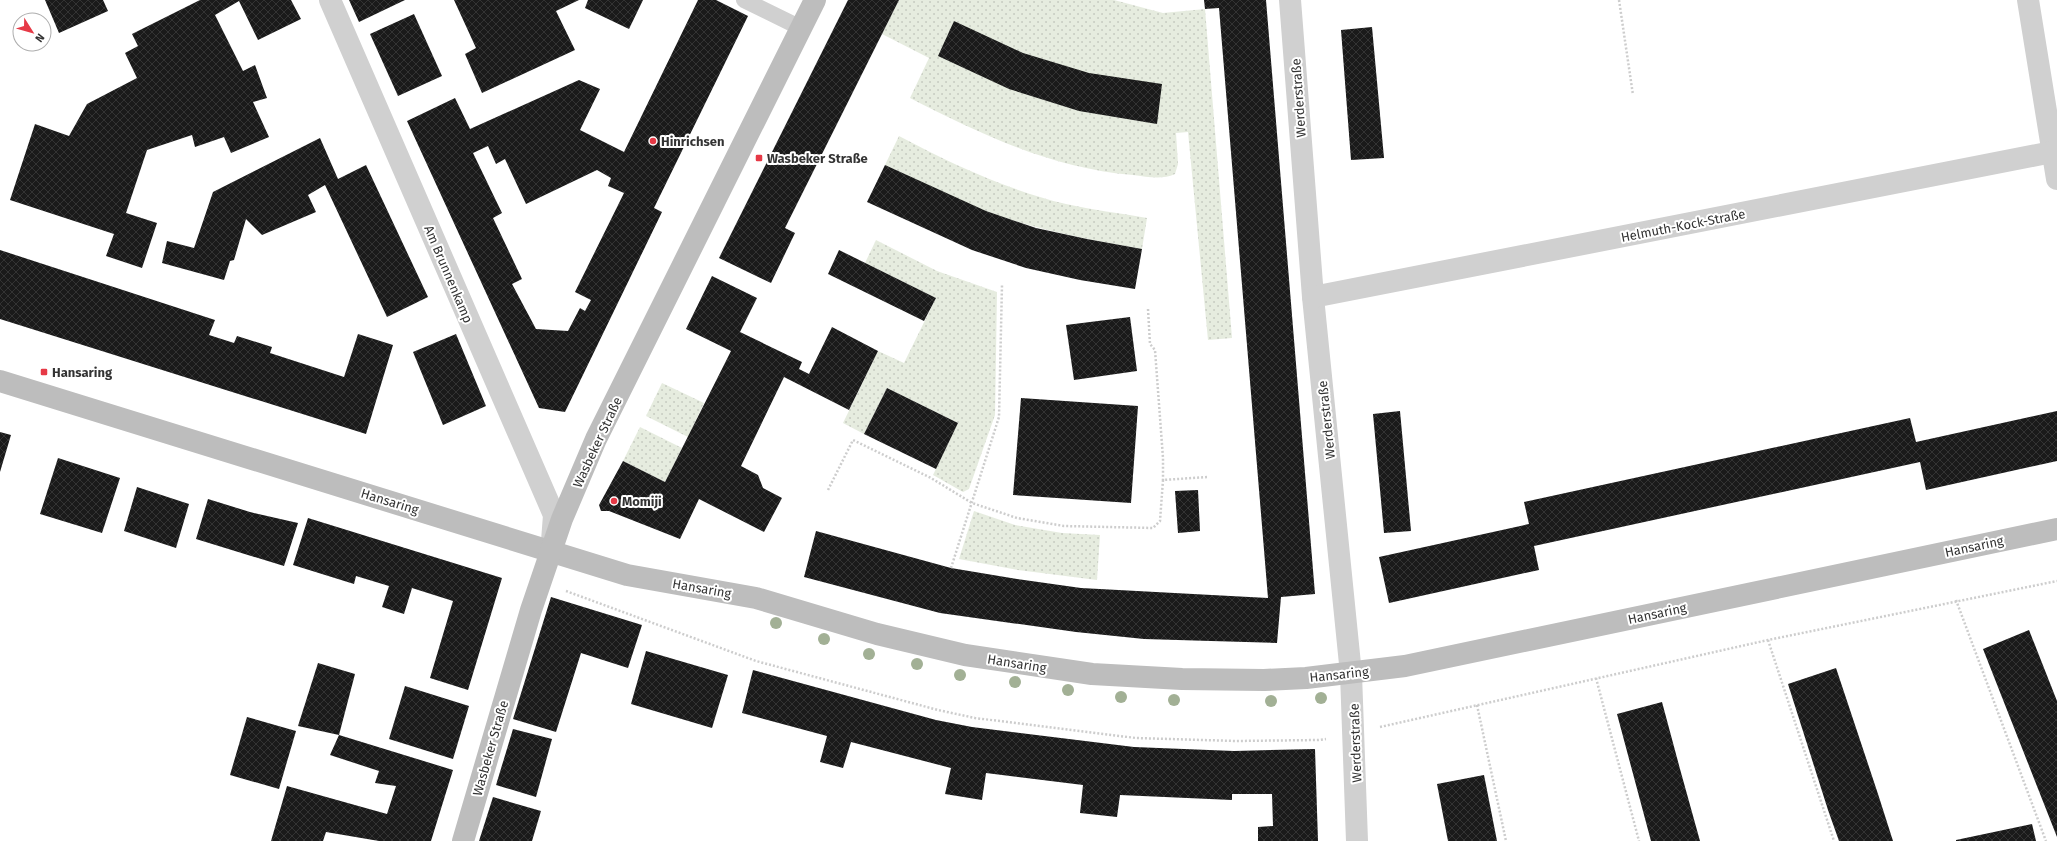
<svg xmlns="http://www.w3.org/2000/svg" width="2057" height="841" font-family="'Fira Sans',sans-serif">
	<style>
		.grass { fill: url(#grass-dots) }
		.building { fill: url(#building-cross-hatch); fill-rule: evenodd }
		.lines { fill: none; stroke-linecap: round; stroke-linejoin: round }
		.path { stroke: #cdcdcd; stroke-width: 2.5; stroke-dasharray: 2 2; stroke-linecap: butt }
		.lane { stroke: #d0d0d0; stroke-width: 16 }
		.street { stroke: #d0d0d0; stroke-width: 22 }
		.secondary { stroke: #bdbdbd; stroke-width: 22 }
		.tree { fill: #a2b095 }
		.poi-dot { fill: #e63946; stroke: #fff; stroke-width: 1.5 }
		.labels { text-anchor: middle; stroke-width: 4; stroke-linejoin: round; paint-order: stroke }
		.street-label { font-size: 13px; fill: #333; stroke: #fff }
		.poi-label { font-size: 13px; font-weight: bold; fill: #333; stroke: #fff; text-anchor: start }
	</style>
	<defs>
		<pattern id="grass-dots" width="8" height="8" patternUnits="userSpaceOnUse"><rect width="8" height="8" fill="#e6ecdf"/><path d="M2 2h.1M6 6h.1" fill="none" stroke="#c6cbc0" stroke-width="1.8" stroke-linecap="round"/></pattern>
		<pattern id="building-cross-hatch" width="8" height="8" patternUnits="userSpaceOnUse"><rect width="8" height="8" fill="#1a1a1a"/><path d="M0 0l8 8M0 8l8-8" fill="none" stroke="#333"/></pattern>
	</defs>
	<rect width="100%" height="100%" fill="#fff"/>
	<g class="grass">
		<path d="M899,0H1114L1163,13L1205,9L1232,338L1208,340L1188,132L1176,133L1178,164L1175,174C1162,180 1148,177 1133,175C1051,168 983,135 910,98L929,58L882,34Z"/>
		<path d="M899,136C952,164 1007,190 1066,204C1092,210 1120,213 1147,218L1142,249C1089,240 1038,230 988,212C952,199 919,181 885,165Z"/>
		<path d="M876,240L937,271L997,292L995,415L969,489L963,492L933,475L958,423L887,388L864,434L843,423L878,351L904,363L936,298L865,263Z"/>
		<path d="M662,383L704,403L688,437L646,416Z"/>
		<path d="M640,427L682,448L665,482L623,461Z"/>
		<path d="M974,511L1015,525L1062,533L1100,535L1097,580L1018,570L959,559Z"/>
	</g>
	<g class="building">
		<path d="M45,0H103L108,11L59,33Z"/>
		<path d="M200,0H291L301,19L258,40L239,1L215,15L243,71L255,65L267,98L253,102L269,137L231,153L224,137L195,147L192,135L147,150L126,213L157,223L142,268L106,256L114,234L10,200L35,124L69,136L87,104L137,78L125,53L138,46L132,34Z"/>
		<path d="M349,0H405L359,22Z"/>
		<path d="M454,0H579L556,11L575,50L482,93L465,54L476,48Z"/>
		<path d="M588,0H643L629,29L585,8Z"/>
		<path d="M698,0H716L748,16L654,208L662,212L565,412L539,408L407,121L455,98L470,129L579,80L600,89L580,130L624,152ZM488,146L496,164L505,159L526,204L597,170L611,178L608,186L624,193L575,292L591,300L585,311L580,308L568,331L536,329L512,284L522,279L493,218L502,213L473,153Z"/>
		<path d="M848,0H899L785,228L795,233L771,283L719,258Z"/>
		<path d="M1204,0H1266L1315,594L1281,597L1277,643L1211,641L1144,639L1076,632L940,613L804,577L816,531L951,568L1017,579L1081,588L1268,598L1219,8L1205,9Z"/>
		<path d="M414,14L442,76L398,96L370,34Z"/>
		<path d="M954,21L1023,53L1089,73L1162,84L1157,124L1079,111L1009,89L938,56Z"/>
		<path d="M1372,27L1384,158L1351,160L1341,30Z"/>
		<path d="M320,138L338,179L366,165L428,297L387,317L325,185L308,195L316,212L262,235L246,219L234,260L230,261L224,280L162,263L167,241L194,248L213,192Z"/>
		<path d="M885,165L986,211L1036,228L1087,239L1142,249L1135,289L1080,280L1026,268L972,250L867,202Z"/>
		<path d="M0,250L215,320L209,335L234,343L237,336L272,347L270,353L344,377L358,334L393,345L366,434L0,319Z"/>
		<path d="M839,250L936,298L924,321L828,274Z"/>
		<path d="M712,276L757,298L740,332L802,362L799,369L809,374L832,327L878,351L849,410L784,377L741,466L758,475L763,488L782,498L764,532L699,499L680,539L609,511H601L599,505L623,461L665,482L731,351L686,329Z"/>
		<path d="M1130,317L1137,371L1074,380L1066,325Z"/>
		<path d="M456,334L486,406L443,425L413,352Z"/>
		<path d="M887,388L958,423L936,469L864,434Z"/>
		<path d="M1021,398L1138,406L1131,503L1013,495Z"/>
		<path d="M1400,411L1411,531L1384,533L1373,414Z"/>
		<path d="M2057,411V461L1926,490L1920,462L1534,546L1539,570L1389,603L1379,557L1529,524L1524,502L1910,418L1916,442Z"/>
		<path d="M0,432L11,435L0,472Z"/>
		<path d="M58,458L120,478L102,533L40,514Z"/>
		<path d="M137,487L189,504L176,548L124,531Z"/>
		<path d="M1198,490L1200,531L1178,533L1175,491Z"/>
		<path d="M208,499L250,512L298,523L284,566L196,539Z"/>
		<path d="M308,518L502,578L468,690L430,678L453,601L412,588L404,614L382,607L389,586L356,576L354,584L293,565Z"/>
		<path d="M551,597L642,625L628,668L581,653L556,732L513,719Z"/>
		<path d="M2029,630L2057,701V837L1983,649Z"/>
		<path d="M646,651L728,675L712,728L631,704Z"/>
		<path d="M318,663L355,674L339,735L298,726Z"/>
		<path d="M1836,668L1878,794L1893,841H1839L1828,810L1788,684Z"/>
		<path d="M753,670L936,720L972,727L1134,747L1234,751L1315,749L1318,841H1258V827L1273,826L1272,794H1232V800L1120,795L1117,817L1080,813L1083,785L986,773L982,800L945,794L951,768L851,742L843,768L820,762L827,736L742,713Z"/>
		<path d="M405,686L469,706L453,759L389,739Z"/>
		<path d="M1662,702L1680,769L1700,841H1651L1617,714Z"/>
		<path d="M247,717L296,731L279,789L230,775Z"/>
		<path d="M513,729L552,739L536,797L496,785Z"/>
		<path d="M339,735L453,770L431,841H379L326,832L323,841H271L287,786L387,814L396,786L375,783L379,771L330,755Z"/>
		<path d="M1484,775L1497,841H1448L1437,784Z"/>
		<path d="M493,797L541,811L532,841H479Z"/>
		<path d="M2032,824L2036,841H1956V840Z"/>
	</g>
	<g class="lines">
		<g class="path">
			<path d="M1619,0L1633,95"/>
			<path d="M1148,309L1150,344L1155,350L1163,458V480"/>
			<path d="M828,490L853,440L931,478L972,503L1017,518L1064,526L1153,528L1160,521L1163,480L1207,477"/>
			<path d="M951,568L999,417L1002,285"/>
			<path d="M566,591L756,661L938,710L975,718L1136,738L1236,741L1318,740L1326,739"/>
			<path d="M1956,600L2046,841"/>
			<path d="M1768,640L1834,841"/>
			<path d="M1596,678L1639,841"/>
			<path d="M1477,705L1506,841"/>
			<path d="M1380,727L1768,640L2057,581"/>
		</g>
		<path class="lane" d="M744,0L801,28"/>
		<g class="street">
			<path d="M330,0L554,515L552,541"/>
			<path d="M1290,0L1313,297L1351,674L1357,841"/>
			<path d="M2028,0L2057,179"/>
			<path d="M1313,297L2052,152"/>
		</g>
		<g class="secondary">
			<path d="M0,381L627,575L756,598L877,634L965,655L1092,674L1182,679L1264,680L1306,678L1405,666L2057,529"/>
			<path d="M463,841L531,610L562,519L596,439L815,0"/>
		</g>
	</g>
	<g class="tree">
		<circle cx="776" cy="623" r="6"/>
		<circle cx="824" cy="639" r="6"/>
		<circle cx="869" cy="654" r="6"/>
		<circle cx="917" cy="664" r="6"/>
		<circle cx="960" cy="675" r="6"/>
		<circle cx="1015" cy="682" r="6"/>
		<circle cx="1068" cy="690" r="6"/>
		<circle cx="1121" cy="697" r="6"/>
		<circle cx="1321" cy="698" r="6"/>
		<circle cx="1174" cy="700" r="6"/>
		<circle cx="1271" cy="701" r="6"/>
	</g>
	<g class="poi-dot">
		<circle cx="653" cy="141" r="4"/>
		<rect x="755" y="154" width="8" height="8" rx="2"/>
		<rect x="40" y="368" width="8" height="8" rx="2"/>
		<circle cx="614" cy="501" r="4"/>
	</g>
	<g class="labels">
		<g class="street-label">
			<text transform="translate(1298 98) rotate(-94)" y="5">Werderstraße</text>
			<text transform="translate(1683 225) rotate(-11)" y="5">Helmuth-Kock-Straße</text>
			<text transform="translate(449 274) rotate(67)" y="5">Am Brunnenkamp</text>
			<text transform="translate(1326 420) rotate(-96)" y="5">Werderstraße</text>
			<text transform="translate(597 442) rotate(-65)" y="5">Wasbeker Straße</text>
			<text transform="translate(390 501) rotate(17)" y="5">Hansaring</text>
			<text transform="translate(1974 546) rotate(-12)" y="5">Hansaring</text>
			<text transform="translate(702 588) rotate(10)" y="5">Hansaring</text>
			<text transform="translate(1657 613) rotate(-12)" y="5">Hansaring</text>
			<text transform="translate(1017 663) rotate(9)" y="5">Hansaring</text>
			<text transform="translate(1339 674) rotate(-6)" y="5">Hansaring</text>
			<text transform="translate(1355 743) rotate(-92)" y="5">Werderstraße</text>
			<text transform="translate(490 748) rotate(-74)" y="5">Wasbeker Straße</text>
		</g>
		<g class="poi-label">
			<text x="661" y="146">Hinrichsen</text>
			<text x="767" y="163">Wasbeker Straße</text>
			<text x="52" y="377">Hansaring</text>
			<text x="622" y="506">Momiji</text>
		</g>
	</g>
	<g transform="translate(32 32) rotate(127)"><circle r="19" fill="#ffffff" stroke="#adadad"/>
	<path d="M0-3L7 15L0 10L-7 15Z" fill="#e63946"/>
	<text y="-6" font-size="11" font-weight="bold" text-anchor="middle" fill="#333333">N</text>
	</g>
</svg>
